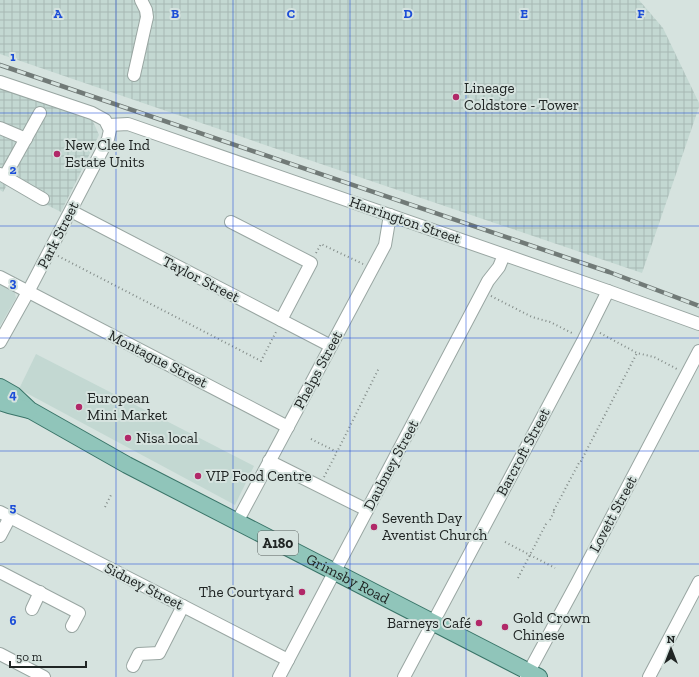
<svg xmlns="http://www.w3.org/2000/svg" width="699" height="677" font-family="'Zilla Slab',serif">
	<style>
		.built { fill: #c3d8d2 }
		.industrial { fill: url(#industrial-grid) }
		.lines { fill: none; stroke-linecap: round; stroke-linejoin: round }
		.minor-casing { stroke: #99a6a2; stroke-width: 14 }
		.major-casing { stroke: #397468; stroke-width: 18 }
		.path { stroke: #838c89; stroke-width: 2; stroke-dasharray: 1 3; stroke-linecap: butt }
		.minor { stroke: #fff; stroke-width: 12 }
		.major { stroke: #90c5ba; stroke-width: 16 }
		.rail-casing { stroke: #717a77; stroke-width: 4.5 }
		.rail { stroke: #d6e3df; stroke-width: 3; stroke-dasharray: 9; stroke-linecap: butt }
		.grid { fill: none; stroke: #1d4ed8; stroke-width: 1; stroke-opacity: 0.55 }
		.poi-dot { fill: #b12868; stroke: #d6e3df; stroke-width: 1.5 }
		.labels { text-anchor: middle; stroke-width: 4; stroke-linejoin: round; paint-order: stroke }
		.shield { fill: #d6e3df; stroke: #575e5c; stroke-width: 1 }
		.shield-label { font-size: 14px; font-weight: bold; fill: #202524 }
		.poi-label { font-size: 15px; fill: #202524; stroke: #d6e3df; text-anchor: start }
		.street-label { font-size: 15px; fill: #202524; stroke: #d6e3df }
		.grid-label { font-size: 13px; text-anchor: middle; font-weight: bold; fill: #1d4ed8; stroke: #d6e3df; stroke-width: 4; stroke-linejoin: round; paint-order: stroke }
	</style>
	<defs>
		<pattern id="industrial-grid" width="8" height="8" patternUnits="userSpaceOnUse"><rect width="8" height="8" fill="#c3d8d2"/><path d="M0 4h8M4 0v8" fill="none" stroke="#a7b9b4"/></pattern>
	</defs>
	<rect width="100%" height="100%" fill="#d6e3df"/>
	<g class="built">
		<path d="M0,282L14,289L16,298L0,326Z"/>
		<path d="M36,354L254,466L235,505L19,389Z"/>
	</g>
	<g class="industrial">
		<path d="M0,0H639L663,28L699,103V107L642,273L271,147L0,54Z"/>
		<path d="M0,75L95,107L92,119L99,135L61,212L7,185L3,192L0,190Z"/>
	</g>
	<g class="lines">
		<defs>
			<g id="minor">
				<path d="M134,75L147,17L146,10L141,0"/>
				<path d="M0,82L92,113L105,120L110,130L108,139L28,292L0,342"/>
				<path d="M109,125L128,124L608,291L699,324"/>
				<path d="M0,128L26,139"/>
				<path d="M0,174L43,199"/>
				<path d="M5,176L40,113"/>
				<path d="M71,211L331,346"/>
				<path d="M231,222L311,263L281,320"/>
				<path d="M0,277L288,427"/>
				<path d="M269,461L367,510"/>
				<path d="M0,512L288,660"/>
				<path d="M237,522L385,245L390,215"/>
				<path d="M0,536L10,517"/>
				<path d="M0,572L79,613L72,626"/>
				<path d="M32,609L40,592"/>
				<path d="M0,654L44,677"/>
				<path d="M133,666L139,654L159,653L183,606"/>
				<path d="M279,677L488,281L499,267L504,255"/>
				<path d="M404,677L584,339L608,291"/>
				<path d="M526,677L578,581L699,351"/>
				<path d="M649,677L699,582"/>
			</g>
			<g id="major">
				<path id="s1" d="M0,387L14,395L30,410L127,465L539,677"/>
				<path d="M0,402L9,405L29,410"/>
			</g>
		</defs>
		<use href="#minor" class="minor-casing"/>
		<use href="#major" class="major-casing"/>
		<g class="path">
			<path d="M316,253L321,244L363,264"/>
			<path d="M58,256L261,361L277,330"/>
			<path d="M491,296L532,317L550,322L574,334"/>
			<path d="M600,333L637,353L654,357L677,369"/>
			<path d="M311,439L337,452L379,368"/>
			<path d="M324,477L337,452"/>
			<path d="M105,507L111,495"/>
			<path d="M550,520L555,510H554L580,461H581L637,353"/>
			<path d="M505,542L555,568"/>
			<path d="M518,578L547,522"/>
		</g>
		<use href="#minor" class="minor"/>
		<use href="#major" class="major"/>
		<defs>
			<path id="rail" d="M0,65L609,272L699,306"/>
		</defs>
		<use href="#rail" class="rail-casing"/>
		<use href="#rail" class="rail"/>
	</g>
	<path class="grid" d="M116,0V677M233,0V677M350,0V677M466,0V677M582,0V677M0,113H699M0,226H699M0,338H699M0,451H699M0,564H699"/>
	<g class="poi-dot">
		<circle cx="456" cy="97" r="4"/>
		<circle cx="57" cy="154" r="4"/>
		<circle cx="79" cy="407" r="4"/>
		<circle cx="128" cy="438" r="4"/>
		<circle cx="198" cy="476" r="4"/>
		<circle cx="374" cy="527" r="4"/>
		<circle cx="302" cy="592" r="4"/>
		<circle cx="479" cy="623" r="4"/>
		<circle cx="505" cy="627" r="4"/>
	</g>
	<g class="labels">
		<rect class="shield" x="258" y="531" width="40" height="24" rx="3"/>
		<g class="shield-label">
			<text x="278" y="548">A180</text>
		</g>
		<g class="poi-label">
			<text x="464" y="93">Lineage<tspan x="464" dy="17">Coldstore - Tower</tspan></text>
			<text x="65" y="150">New Clee Ind<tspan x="65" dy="17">Estate Units</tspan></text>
			<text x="87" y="403">European<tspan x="87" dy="17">Mini Market</tspan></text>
			<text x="136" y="443">Nisa local</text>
			<text x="206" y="481">VIP Food Centre</text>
			<text x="382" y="523">Seventh Day<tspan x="382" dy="17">Aventist Church</tspan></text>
			<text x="294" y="597" text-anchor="end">The Courtyard</text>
			<text x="513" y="623">Gold Crown<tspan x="513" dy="17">Chinese</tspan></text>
			<text x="471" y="628" text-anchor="end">Barneys Café</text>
		</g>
		<g class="street-label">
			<text transform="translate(405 220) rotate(19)" y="5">Harrington Street</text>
			<text transform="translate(58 235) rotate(-63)" y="5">Park Street</text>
			<text transform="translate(201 279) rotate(27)" y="5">Taylor Street</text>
			<text transform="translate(158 359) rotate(27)" y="5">Montague Street</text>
			<text transform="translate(318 370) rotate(-62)" y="5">Phelps Street</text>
			<text transform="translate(523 452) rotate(-62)" y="5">Barcroft Street</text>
			<text transform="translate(391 465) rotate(-62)" y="5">Daubney Street</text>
			<text transform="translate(613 514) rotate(-62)" y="5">Lovett Street</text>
			<text dy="5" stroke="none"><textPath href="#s1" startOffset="398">Grimsby Road</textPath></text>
			<text transform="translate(144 586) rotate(27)" y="5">Sidney Street</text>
		</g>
	</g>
	<g class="grid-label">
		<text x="58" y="18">A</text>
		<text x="175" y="18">B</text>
		<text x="291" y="18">C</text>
		<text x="408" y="18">D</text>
		<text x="524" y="18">E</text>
		<text x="641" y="18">F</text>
		<text x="13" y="61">1</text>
		<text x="13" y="174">2</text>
		<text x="13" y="287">3</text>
		<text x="13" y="399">4</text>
		<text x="13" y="512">5</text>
		<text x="13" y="625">6</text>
	</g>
	<g transform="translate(671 649)" stroke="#d6e3df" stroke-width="3" paint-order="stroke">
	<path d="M0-3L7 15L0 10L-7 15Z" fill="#202524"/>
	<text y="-6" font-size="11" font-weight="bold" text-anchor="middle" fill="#202524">N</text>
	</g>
	<path d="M10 661v6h76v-6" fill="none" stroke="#202524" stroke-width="2"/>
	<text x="16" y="661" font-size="12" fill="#202524" stroke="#d6e3df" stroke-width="3" paint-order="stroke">50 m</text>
</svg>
